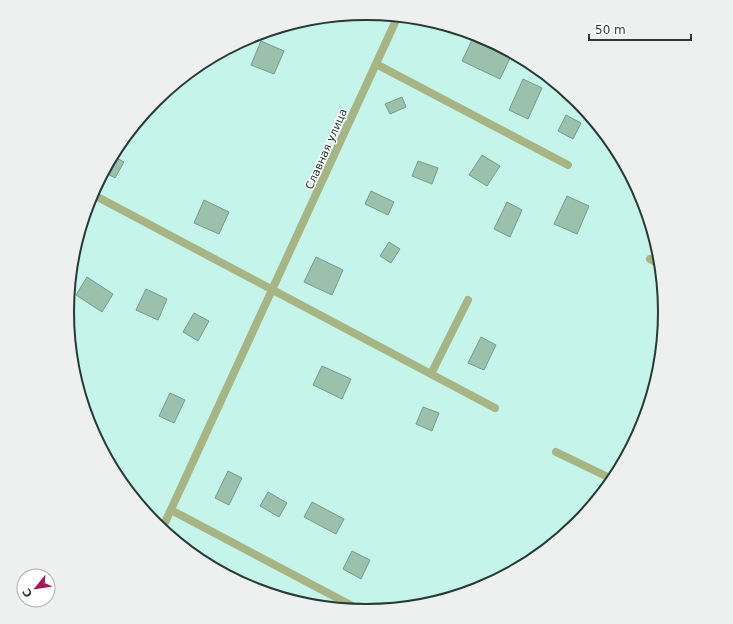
<svg xmlns="http://www.w3.org/2000/svg" width="733" height="624" font-family="'DejaVu Sans',sans-serif">
	<style>
		.building { fill: #9bc1ac; stroke: #769b88 }
		.lines { fill: none; stroke-linecap: round; stroke-linejoin: round }
		.lane { stroke: #a6b583; stroke-width: 8 }
		.labels { text-anchor: middle; stroke-width: 3; stroke-linejoin: round; paint-order: stroke }
		.street-label { font-size: 11px; fill: #273a36; stroke: #fff }
		.rim { fill: none; stroke: #273a36; stroke-width: 2 }
	</style>
	<rect width="100%" height="100%" fill="#c5f4eb"/>
	<g class="building">
		<path d="M472,40L510,58L500,79L462,61Z"/>
		<path d="M261,41L284,51L274,74L251,65Z"/>
		<path d="M523,79L542,88L528,119L509,110Z"/>
		<path d="M402,97L406,107L390,114L385,104Z"/>
		<path d="M566,115L581,123L573,139L558,131Z"/>
		<path d="M605,134L615,146L602,140Z"/>
		<path d="M482,155L500,166L487,186L469,175Z"/>
		<path d="M113,156L124,162L115,178L104,172Z"/>
		<path d="M418,161L438,168L432,184L412,176Z"/>
		<path d="M371,191L394,202L388,215L365,204Z"/>
		<path d="M567,196L589,206L577,234L554,224Z"/>
		<path d="M204,200L229,212L219,234L194,223Z"/>
		<path d="M507,202L522,210L510,237L494,229Z"/>
		<path d="M389,242L400,249L391,263L380,256Z"/>
		<path d="M316,257L343,270L332,295L304,282Z"/>
		<path d="M87,277L113,294L102,312L76,295Z"/>
		<path d="M146,289L167,299L158,320L136,310Z"/>
		<path d="M194,313L209,321L198,341L183,332Z"/>
		<path d="M481,337L496,345L484,370L468,363Z"/>
		<path d="M322,366L351,379L342,399L313,385Z"/>
		<path d="M170,393L185,400L174,423L159,416Z"/>
		<path d="M423,407L439,413L432,431L416,424Z"/>
		<path d="M228,471L242,478L229,505L215,498Z"/>
		<path d="M268,492L287,503L279,517L260,506Z"/>
		<path d="M312,502L344,519L336,534L304,517Z"/>
		<path d="M352,551L370,560L361,579L343,569Z"/>
	</g>
	<g class="lines">
		<g class="lane">
			<path d="M376,64L568,165"/>
			<path d="M92,194L495,408"/>
			<path d="M650,259L661,265"/>
			<path d="M431,374L468,300"/>
			<path d="M556,452L614,480"/>
			<path d="M171,510L360,610"/>
			<path d="M162,529L398,16"/>
		</g>
	</g>
	<g class="labels">
		<g class="street-label">
			<text transform="translate(326 149) rotate(-66)" y="4">Славная улица</text>
		</g>
	</g>
	<path d="M0 0H733V624H0ZM74 312a292 292 0 1 1 584 0a292 292 0 1 1-584 0Z" fill="#eeefef" fill-rule="evenodd"/>
	<path class="rim" d="M74 312a292 292 0 1 1 584 0a292 292 0 1 1-584 0Z"/>
	<g transform="translate(36 588) rotate(240)"><circle r="19" fill="#ffffff" stroke="#a9b0af"/>
	<path d="M0-3L7 15L0 10L-7 15Z" fill="#a71857"/>
	<text y="-6" font-size="11" font-weight="bold" text-anchor="middle" fill="#273a36">С</text>
	</g>
	<path d="M589 34v6h102v-6" fill="none" stroke="#273a36" stroke-width="2"/>
	<text x="595" y="34" font-size="12" fill="#273a36" stroke="#ffffff" stroke-width="3" paint-order="stroke">50 m</text>
</svg>
